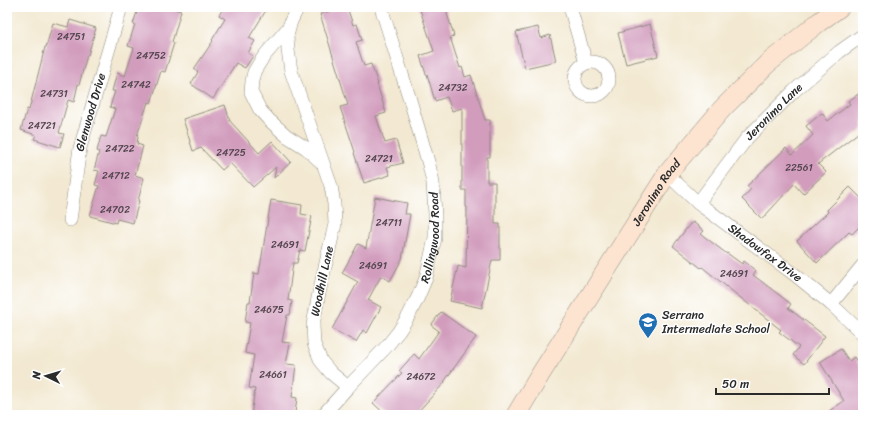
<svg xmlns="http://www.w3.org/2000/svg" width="870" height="422" font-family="Sriracha,sans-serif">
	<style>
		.building { fill: #d29cbd }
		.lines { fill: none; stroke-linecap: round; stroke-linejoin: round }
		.minor-casing { stroke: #8f8a7e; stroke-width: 14 }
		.secondary-casing { stroke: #8f8a7e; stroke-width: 20 }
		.minor { stroke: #fff; stroke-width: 13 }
		.secondary { stroke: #fde4d1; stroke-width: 19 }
		.labels { text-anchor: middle; stroke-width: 3; stroke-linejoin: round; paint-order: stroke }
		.number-label { font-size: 10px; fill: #554750 }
		.street-label { font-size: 12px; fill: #2b2b2b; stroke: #fff }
		.poi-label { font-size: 12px; fill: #2b2b2b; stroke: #fff; text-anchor: start }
	</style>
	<rect width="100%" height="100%" fill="#fff"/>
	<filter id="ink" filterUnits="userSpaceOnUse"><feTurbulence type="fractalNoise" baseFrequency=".025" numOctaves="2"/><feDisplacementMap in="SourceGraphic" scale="8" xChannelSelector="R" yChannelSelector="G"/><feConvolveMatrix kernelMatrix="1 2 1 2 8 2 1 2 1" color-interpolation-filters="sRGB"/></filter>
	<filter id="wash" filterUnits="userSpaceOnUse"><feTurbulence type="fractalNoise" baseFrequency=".012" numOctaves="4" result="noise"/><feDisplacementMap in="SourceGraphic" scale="16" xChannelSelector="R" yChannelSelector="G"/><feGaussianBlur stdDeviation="0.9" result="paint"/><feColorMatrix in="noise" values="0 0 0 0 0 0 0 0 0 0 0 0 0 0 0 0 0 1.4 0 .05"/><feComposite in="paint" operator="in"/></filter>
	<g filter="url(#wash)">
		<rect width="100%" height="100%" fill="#f3e9d2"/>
		<g id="blocks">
			<g class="building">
				<path d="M147,7H168L181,11L172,42L174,43L165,72L161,71L151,103L148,102L137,136L138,137L137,144L143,146L135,175L144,178L138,201H139L133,223L117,219L116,223L90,216L99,186L95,185L99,171L94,170L99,152L97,151L101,136L106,137L115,109L110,107L115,91H112L117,73L125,76L134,48L128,46L135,24H133L138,9L146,11Z"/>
				<path d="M224,7H268L249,38L255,41L248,53L253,56L245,68L236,63L213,99L191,84L198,72L194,69L213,41L212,40L225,19L219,15Z"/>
				<path d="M344,7H347L353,25L357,24L362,40L356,42L364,66L371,64L378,84H377L386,113L376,116L385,143L396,140L403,163L387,167L390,175L364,183L354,153L355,152L340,107L348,105L320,14Z"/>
				<path d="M419,7H445L454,36L450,37L460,68L462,67L465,77L471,75L485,120H490V157H487V182H495V224H500V260H492L482,308L450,301L458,266L466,268L467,207H466V190H462V108L452,111L447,97L435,101L427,74H426L420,56L434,51Z"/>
				<path d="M70,20L96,28L88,55H87L79,85L78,84L74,102L68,100L59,133L64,134L60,147L34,139L36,135L21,130L27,109L29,110L45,47H46L53,23L68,27Z"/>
				<path d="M650,24L658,56L626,64L618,33Z"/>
				<path d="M538,27L541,38L550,35L556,61L525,68L516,32Z"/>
				<path d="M863,91V129L818,164L826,172L803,194L794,184L762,219L742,199L751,189L747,186L786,148L792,155L813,135L806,126L822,113L828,121L850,104L848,101Z"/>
				<path d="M225,105L230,121L259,153L272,141L291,162L274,178L276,167L253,187L230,163L222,170L201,148L193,151L183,119Z"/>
				<path d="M850,187L863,200V223L852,234L849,232L817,263L797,241L828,212L827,210Z"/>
				<path d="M375,197L407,203L405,214H410L402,259L390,281L381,276L368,300L381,307L367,333L363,330L356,342L332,329L358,282L342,273L358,244L366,248Z"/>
				<path d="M271,200L302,205L301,214L312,216L305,251L300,250L297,263H293L288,300L292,301L290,315H287L282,342L290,343L286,364L296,365L292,397L297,398L295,413H289V415H251L255,389L249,388L254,355L245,353L250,323L245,322L248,302H250L254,273L259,274Z"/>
				<path d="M693,222L704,231L701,234L727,254V253L742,264L744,261L756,271L753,275L791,304L788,308L825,336L804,364L793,355L799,347L779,332L781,330L702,267L701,268L673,246L690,224Z"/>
				<path d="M441,312L476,337L444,382H445L415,415H386L373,403L402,373L399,371L414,354L419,359L439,331L431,325Z"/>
				<path d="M841,349L849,361L854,357L863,371V415H823L844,401L820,362Z"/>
			</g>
		</g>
	</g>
	<g filter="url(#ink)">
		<use href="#blocks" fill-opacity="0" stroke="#8f8a7e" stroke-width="1"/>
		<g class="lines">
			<defs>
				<g id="minor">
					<path d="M298,7L291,21L287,36L288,50L291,71L331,186L334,204L335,224L319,293L313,325L314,344L321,361L331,373L348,387"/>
					<path d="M570,7L586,63"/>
					<path d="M289,27L265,55L260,62L254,72L252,81L251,92L260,110L269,120L287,136L306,148L323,164"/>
					<circle cx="592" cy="79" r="17"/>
					<path id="s1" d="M667,174L698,203L794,274L831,304L863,334"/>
					<path id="s2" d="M698,203L747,138L794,91L839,52L863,35"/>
					<path id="s3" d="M70,220L80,148L121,7"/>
					<path d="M831,304L863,265"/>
					<path id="s4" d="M323,415L348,387L387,346L399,331L409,315L418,297L426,278L435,238V214L433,183L429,165L410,100L381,7"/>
				</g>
				<g id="secondary">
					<path id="s5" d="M516,415L540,375L667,174L722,109L767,64L819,22L840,7"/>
				</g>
			</defs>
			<use href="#minor" class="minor-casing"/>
			<use href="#secondary" class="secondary-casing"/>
			<use href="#minor" class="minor"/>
			<use href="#secondary" class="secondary"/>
		</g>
	</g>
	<defs>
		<symbol id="school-pin" viewBox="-11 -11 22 30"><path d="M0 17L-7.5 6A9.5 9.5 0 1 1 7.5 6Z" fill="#1f6fb2" stroke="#fff"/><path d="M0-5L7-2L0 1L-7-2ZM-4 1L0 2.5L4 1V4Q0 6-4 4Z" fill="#fff"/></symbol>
	</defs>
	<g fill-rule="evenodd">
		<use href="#school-pin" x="637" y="311" width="22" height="30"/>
	</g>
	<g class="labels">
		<g class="number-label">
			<text x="71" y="40">24751</text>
			<text x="151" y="59">24752</text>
			<text x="136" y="88">24742</text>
			<text x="453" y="91">24732</text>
			<text x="54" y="97">24731</text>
			<text x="42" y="129">24721</text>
			<text x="120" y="152">24722</text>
			<text x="231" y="156">24725</text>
			<text x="379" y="162">24721</text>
			<text x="799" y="171">22561</text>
			<text x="116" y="179">24712</text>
			<text x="115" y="213">24702</text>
			<text x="389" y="226">24711</text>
			<text x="285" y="248">24691</text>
			<text x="373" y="269">24691</text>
			<text x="734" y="277">24691</text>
			<text x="269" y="313">24675</text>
			<text x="273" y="378">24661</text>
			<text x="421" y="380">24672</text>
		</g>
		<g class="street-label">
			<text dy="4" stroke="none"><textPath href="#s2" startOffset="119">Jeronimo Lane</textPath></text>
			<text dy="4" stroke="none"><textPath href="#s3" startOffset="110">Glenwood Drive</textPath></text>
			<text dy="4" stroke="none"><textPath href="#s5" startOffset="263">Jeronimo Road</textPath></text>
			<text dy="4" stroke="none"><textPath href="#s4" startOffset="214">Rollingwood Road</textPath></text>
			<text dy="4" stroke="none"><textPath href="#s1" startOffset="126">Shadowfax Drive</textPath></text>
			<text transform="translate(322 281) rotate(-78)" y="4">Woodhill Lane</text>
		</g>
		<g class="poi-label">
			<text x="662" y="319">Serrano<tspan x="662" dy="14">Intermediate School</tspan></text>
		</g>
	</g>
	<rect width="870" height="422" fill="none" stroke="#fff" stroke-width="24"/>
	<g transform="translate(46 376) rotate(275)" stroke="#ffffff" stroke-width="3" paint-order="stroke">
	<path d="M0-3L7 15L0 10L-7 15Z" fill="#2b2b2b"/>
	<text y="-6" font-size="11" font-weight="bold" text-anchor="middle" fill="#2b2b2b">N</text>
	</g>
	<path d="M716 388v6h113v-6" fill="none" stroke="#2b2b2b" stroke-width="2"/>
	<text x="722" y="388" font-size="12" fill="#2b2b2b" stroke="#ffffff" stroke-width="3" paint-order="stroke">50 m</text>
</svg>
